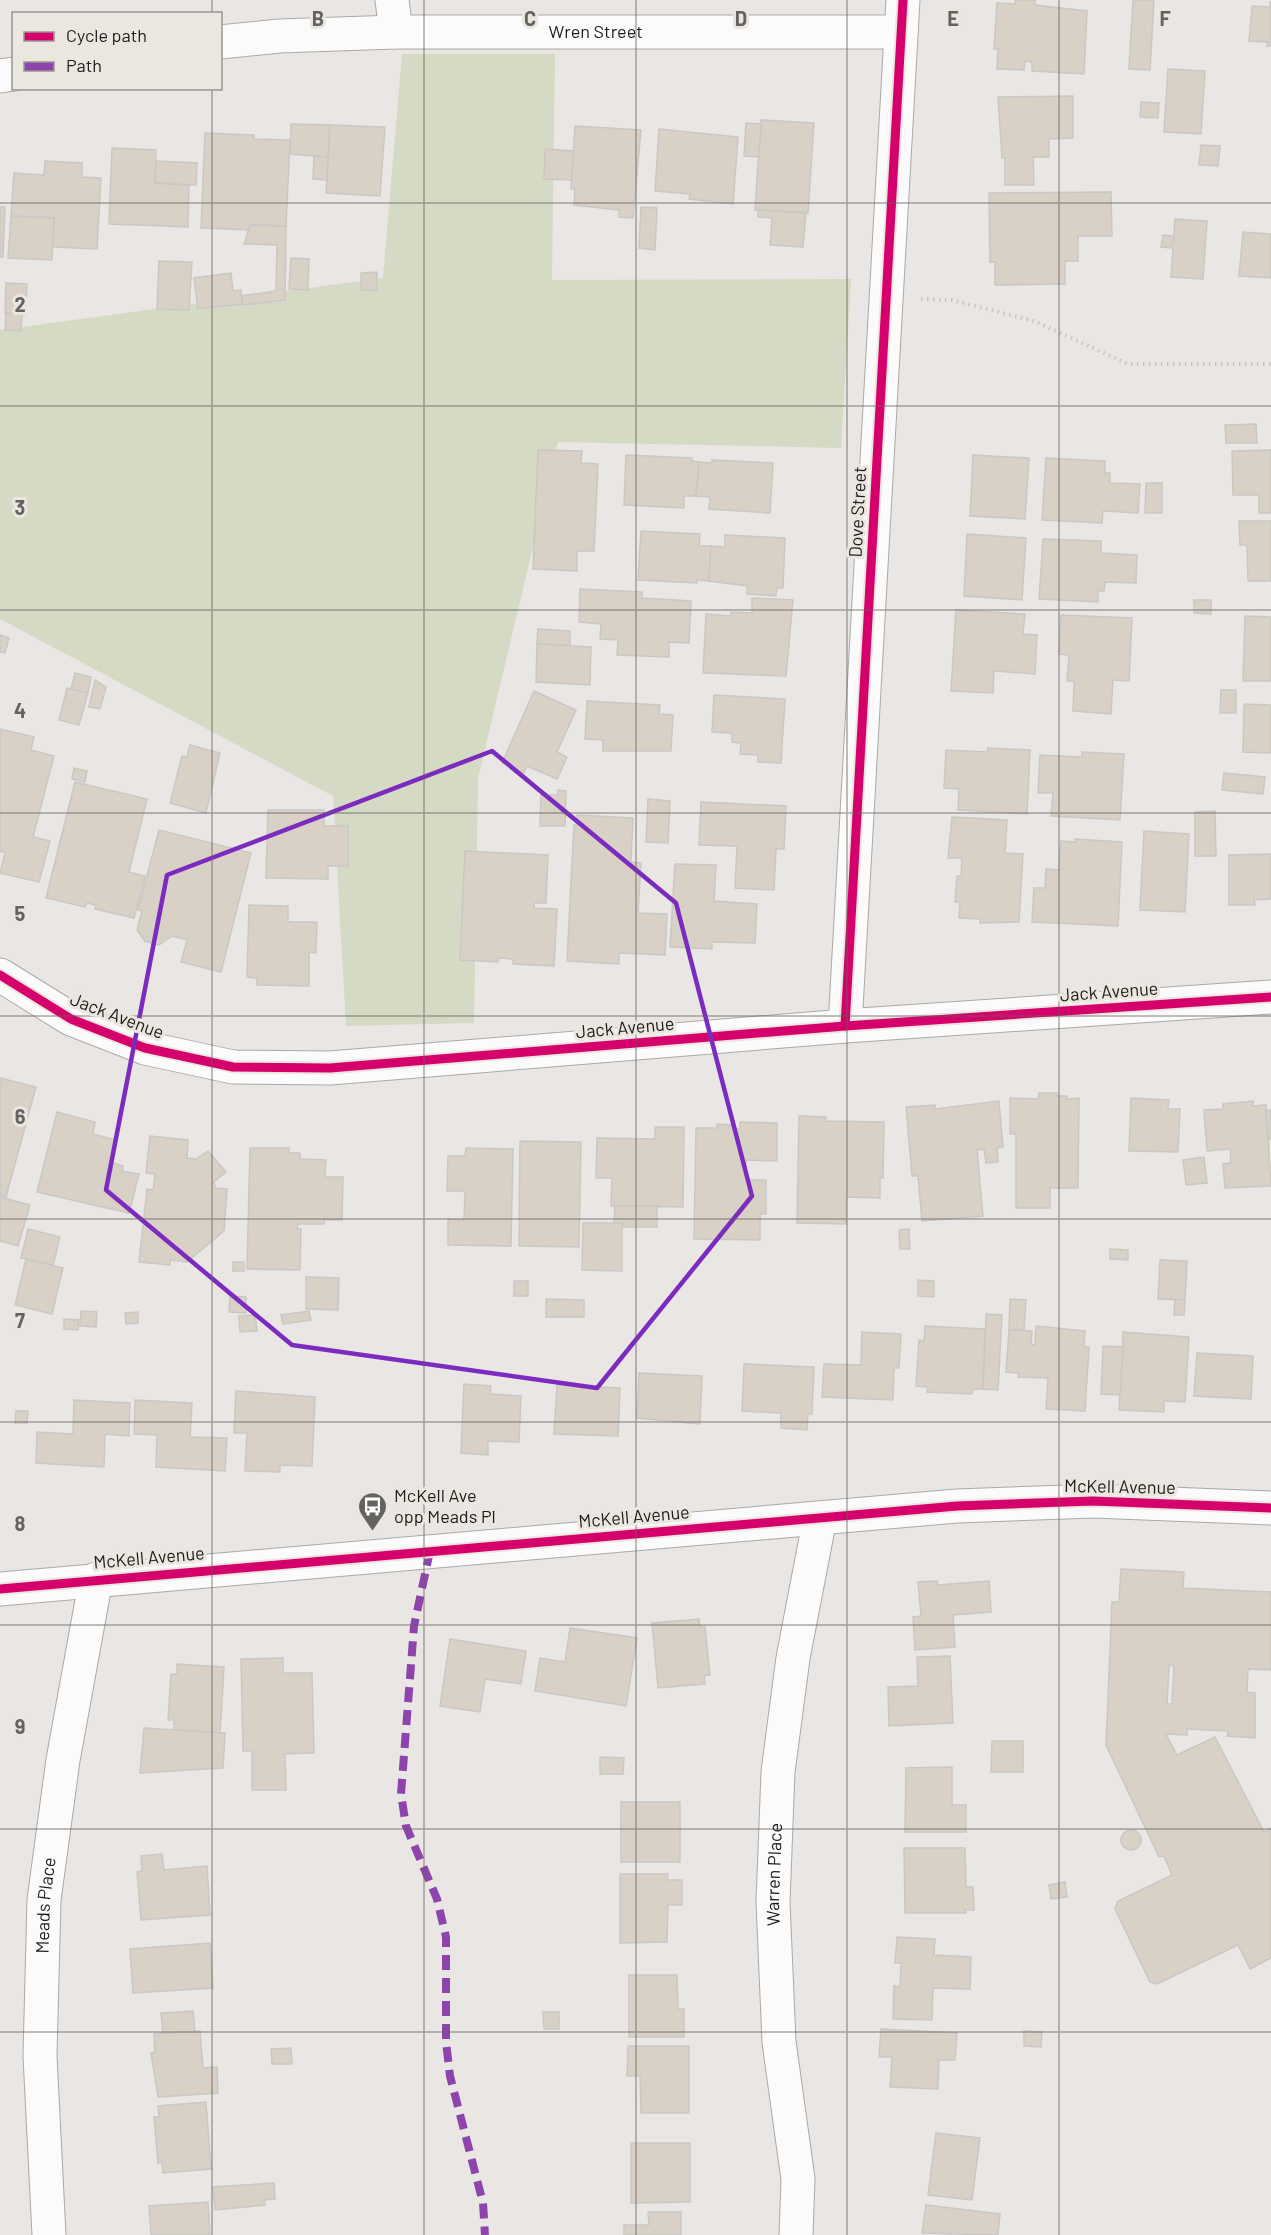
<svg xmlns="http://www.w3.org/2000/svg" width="1271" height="2235" font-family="Barlow,sans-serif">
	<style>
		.green { fill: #d5dac4 }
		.building { fill: #d9d0c6; stroke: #cac8c5; stroke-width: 1.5; fill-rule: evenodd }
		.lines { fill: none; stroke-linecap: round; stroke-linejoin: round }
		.minor-casing { stroke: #aba9a6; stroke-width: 35 }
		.path { stroke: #c7c6c5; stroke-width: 4; stroke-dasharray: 1.5 4.5; stroke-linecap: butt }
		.minor { stroke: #fcfbfb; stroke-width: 33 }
		.quiet { stroke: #8e44ad; stroke-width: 8; stroke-dasharray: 15 8; stroke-linecap: butt }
		.cycleway-casing { stroke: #ece6e0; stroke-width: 13 }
		.cycleway { stroke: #d6006c; stroke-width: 9 }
		.marked { fill: none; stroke: #7b2cbf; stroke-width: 4.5; stroke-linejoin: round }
		.grid { fill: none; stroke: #656360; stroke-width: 1.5; stroke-opacity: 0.55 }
		.labels { text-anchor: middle; stroke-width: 6; stroke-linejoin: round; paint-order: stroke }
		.street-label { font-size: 18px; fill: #1e1c1a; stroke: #ece6e0 }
		.poi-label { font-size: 18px; fill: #1e1c1a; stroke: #ece6e0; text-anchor: start }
		.grid-label { font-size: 20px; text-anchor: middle; font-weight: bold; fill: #656360; stroke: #ece6e0; stroke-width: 6; stroke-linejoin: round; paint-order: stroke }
	</style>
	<rect width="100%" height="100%" fill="#e9e6e3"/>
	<path class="green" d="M402,54H555L552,280L851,279L841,448L558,442L478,778L474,1023L346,1026L333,796L0,619V330L383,278Z"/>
	<g class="building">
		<path d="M1015,0H1035V5L1087,11L1084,74L1032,71V62L1025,61L1024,70L997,69L998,49H994L997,3L1015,4Z"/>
		<path d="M1133,0H1154L1150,70L1129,69Z"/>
		<path d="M1270,2H1271V46H1267V42L1249,41L1252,6L1270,7Z"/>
		<path d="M1168,69L1205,71L1201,134L1164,132Z"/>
		<path d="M1073,96V138L1049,139V157H1033L1034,185H1005V158H1002L998,97Z"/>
		<path d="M1141,102L1159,103L1158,118L1140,117Z"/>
		<path d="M761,120L814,123L808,213L755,210Z"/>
		<path d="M746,123L761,124L759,157L744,156Z"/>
		<path d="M291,124L330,125L328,157L290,154Z"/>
		<path d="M330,125L385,127L380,196L326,193Z"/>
		<path d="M575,126L641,130L633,218L619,217V210L574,205L575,189H571Z"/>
		<path d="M659,129L738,137L733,204L689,199L690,194L655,191Z"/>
		<path d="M205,133L254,135V139L290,140L286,226L250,225V230L201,228Z"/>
		<path d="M1201,145L1220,146L1218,166L1199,165Z"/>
		<path d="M112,148L156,150L155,183L189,185L188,227L109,224Z"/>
		<path d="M545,149L574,151L571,180L544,179Z"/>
		<path d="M314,156L328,157L327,180L313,179Z"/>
		<path d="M45,161L82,163V177L101,178L97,249L53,247L54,218L11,216L14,173L44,175Z"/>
		<path d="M156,161L197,163L196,185L155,183Z"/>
		<path d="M1111,192L1112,236H1078V261H1065V284L995,285V262H990L989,193Z"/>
		<path d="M0,207H5L3,257H0Z"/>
		<path d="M641,207L657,208L655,250L639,248Z"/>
		<path d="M758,210L806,213L803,247L770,245L772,218L758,217Z"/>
		<path d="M11,216L54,218L52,260L8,258Z"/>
		<path d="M1175,219L1207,221L1203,279L1171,277Z"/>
		<path d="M250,225L286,226L285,300L242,305L241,296L276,291L277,245L244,244Z"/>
		<path d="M1243,232L1271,234V278L1239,276Z"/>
		<path d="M1163,235L1172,236L1171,248L1161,247Z"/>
		<path d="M291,258L309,259L308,290L289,289Z"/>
		<path d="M159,261L192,262L189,310L157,309Z"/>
		<path d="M377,272V290H361V273Z"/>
		<path d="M231,273L233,291L241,290L242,304L198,309L194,278Z"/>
		<path d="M6,283L27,284L25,315L5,314Z"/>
		<path d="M6,313L22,314L21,331L5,330Z"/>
		<path d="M1256,424L1257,443H1226L1225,425Z"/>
		<path d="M538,450L582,451L581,463L598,464L594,551H577V571L533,569Z"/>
		<path d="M1271,450V513H1259V495H1233L1232,451Z"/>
		<path d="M626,455L692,458V461L699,462L696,496H684V508L624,505Z"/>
		<path d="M973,455L1029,458L1025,519L970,516Z"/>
		<path d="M1046,458L1105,461V473H1110V483L1140,484L1138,513L1103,511L1102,523L1042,520Z"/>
		<path d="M712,460L773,463L770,513L709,509L710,497L696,496L699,462L712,463Z"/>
		<path d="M1146,483H1162V513H1145Z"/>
		<path d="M1239,521H1271V581H1248L1247,545H1240Z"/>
		<path d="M641,531L700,534L699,546H711L709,581L697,580V583L638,580Z"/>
		<path d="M967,534L1026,538L1022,600L964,596Z"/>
		<path d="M725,535L785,538L783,588H777L776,596L747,594V586L709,581L711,546L725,547Z"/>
		<path d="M1043,539L1101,541V553L1137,555L1136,583L1105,582L1104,591H1098V602L1039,599Z"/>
		<path d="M580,589L642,592V598L691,601L689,643L669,642V657L617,655L618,640L600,639L601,624L579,622Z"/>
		<path d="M752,598L793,600L786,676L703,673L706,614L731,616V612L752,613Z"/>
		<path d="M1194,600H1211V614L1194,613Z"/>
		<path d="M956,610L1025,614L1023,634L1037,635L1035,674L994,671L993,693L951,691Z"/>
		<path d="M1061,615L1132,618L1129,681L1113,680L1111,714L1073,711L1074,681H1067L1069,655L1059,654Z"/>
		<path d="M1245,616L1271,617V681H1243Z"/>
		<path d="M538,629L570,631V645L537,644Z"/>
		<path d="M0,635L9,638L5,653L0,652Z"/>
		<path d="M537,644L591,647L590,685L536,682Z"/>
		<path d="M75,673L91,677L88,693L71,689Z"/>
		<path d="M95,680L106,687L100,709L89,707Z"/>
		<path d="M67,688L88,693L79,725L59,720Z"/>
		<path d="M1221,690H1236V713H1220Z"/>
		<path d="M534,691L576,710L557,752L567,757L557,779L527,766L524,773L502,763Z"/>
		<path d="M714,695L785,699L781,763L758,762V755L740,754L741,743L732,742V733L712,732Z"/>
		<path d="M587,701L660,705L659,714L673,715L671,751H603V740L585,739Z"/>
		<path d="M1244,704L1271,705V753L1243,752Z"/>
		<path d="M0,729L34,737L31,750L54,756L33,837L50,841L39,882L0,873L5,853L0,851Z"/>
		<path d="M190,745L220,753L206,813L170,803L182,756L187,757Z"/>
		<path d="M988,748L1030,750L1027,814L958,810L959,789L944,788L946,750L987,752Z"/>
		<path d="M1082,752L1124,754L1120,820L1051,816L1053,793H1038L1040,755L1082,757Z"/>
		<path d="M74,768L87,771L85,782L72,779Z"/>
		<path d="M1224,773L1265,777L1263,794L1222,790Z"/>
		<path d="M75,782L147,799L129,872L145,876L134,918L95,909L96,905L87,903L85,907L46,898Z"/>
		<path d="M558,790L566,791L565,826H540L541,795H558Z"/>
		<path d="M648,799L670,801L668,843L646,842Z"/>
		<path d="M701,802L786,806L784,849H776L774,890L735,888L737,846L699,845Z"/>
		<path d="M268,810H324V826H348V866H328V879L266,878Z"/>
		<path d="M1215,811L1216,856H1195V812Z"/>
		<path d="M577,815L633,818L631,862L641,863L638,913L667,914L665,955L619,953V964L567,961L574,825H577Z"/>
		<path d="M952,817L1007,820L1005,853L1023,854L1019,922L980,923V919L959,918L960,902H955L957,876H961L962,858H948Z"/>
		<path d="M159,830L251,853L221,972L181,962L187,940L172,936L159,945L145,941L137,930L142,911L138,910Z"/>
		<path d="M1144,831L1189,834L1185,912L1140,910Z"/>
		<path d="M1075,839L1122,842L1118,926L1032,922L1034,888H1045L1046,869L1059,870L1061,841L1075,842Z"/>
		<path d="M465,851L548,855L546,903H534V908L557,909L554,966L513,964V959L498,958V962L460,960Z"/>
		<path d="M1271,854V899L1254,900L1255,905H1229V855Z"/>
		<path d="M675,864L716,865L714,901L757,904L755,943L712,942V949L670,947Z"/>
		<path d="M249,905L288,906V922H317L316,953L309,952V986L257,985V978L247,977Z"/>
		<path d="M0,1078L36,1087L6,1197L0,1195Z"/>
		<path d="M1039,1093H1057V1096H1067V1099L1079,1098L1078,1188H1050V1208H1016V1134H1010V1098L1038,1099Z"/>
		<path d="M1131,1098L1169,1100L1168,1109H1180L1178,1152L1129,1151Z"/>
		<path d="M999,1101L1003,1147L997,1148L998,1162L986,1163L984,1149L977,1150L983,1216L922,1221L918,1176H912L906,1107L935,1105V1109Z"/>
		<path d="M1253,1101V1106L1266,1105L1271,1186L1225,1188L1223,1164L1231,1163L1230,1149L1207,1151L1204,1110L1223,1109V1104Z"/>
		<path d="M1271,1110V1139H1268L1266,1111Z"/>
		<path d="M57,1112L95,1122L93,1134L116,1140L110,1162L123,1166L122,1171L139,1174L129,1213L37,1192Z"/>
		<path d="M799,1116L826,1117L825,1121L884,1122L883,1178H880V1198L846,1197V1224L797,1223Z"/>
		<path d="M740,1122L777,1123V1161L746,1160V1180H766V1214H760V1240L694,1239L696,1128H717V1124L732,1125V1129H740Z"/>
		<path d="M655,1127H684L683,1207L611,1206L612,1178H596L597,1138L655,1139Z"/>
		<path d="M150,1136L188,1140L187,1158L196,1159L208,1151L226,1172L214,1182L215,1188L227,1189L224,1231L187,1262L170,1260V1265L139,1262L147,1189L153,1190L155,1174L146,1173Z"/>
		<path d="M520,1141L581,1142L579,1247L519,1246Z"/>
		<path d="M250,1148H289V1153H300V1159L326,1160L325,1177H343L342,1220H324V1224H298L297,1229H301L300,1270L247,1269Z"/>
		<path d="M466,1148L513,1149L511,1246L448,1245V1219L464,1220L465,1191H447L448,1156H465Z"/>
		<path d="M1204,1157L1207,1183L1186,1185L1183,1160Z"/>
		<path d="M0,1197L30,1205L18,1246L0,1241Z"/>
		<path d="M615,1206H657V1227H622V1223H614Z"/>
		<path d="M583,1223H622V1271L582,1270Z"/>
		<path d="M28,1229L60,1237L53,1265L21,1258Z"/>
		<path d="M909,1229L910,1249H900L899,1230Z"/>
		<path d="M1110,1249L1128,1250V1260L1110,1259Z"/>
		<path d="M26,1259L63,1268L52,1314L15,1305Z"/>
		<path d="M1160,1260L1187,1261L1185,1300L1158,1299Z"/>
		<rect x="233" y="1262" width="11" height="9"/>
		<path d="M306,1277L339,1278L338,1310L306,1309Z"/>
		<path d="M918,1280L934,1281V1297L918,1296Z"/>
		<rect x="514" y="1281" width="14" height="15"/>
		<path d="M230,1296L246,1297V1313L229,1312Z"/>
		<path d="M546,1299L584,1300V1317H546Z"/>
		<path d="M1010,1299L1026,1300L1024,1330H1009Z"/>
		<path d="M1175,1299L1185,1300L1184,1315H1174Z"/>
		<path d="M81,1311L97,1312L96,1327L80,1326Z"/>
		<path d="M309,1311L311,1320L283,1324L281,1315Z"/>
		<path d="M138,1312V1323L126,1324L125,1313Z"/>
		<path d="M986,1314L1002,1315L998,1390L983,1389Z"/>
		<path d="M255,1315L257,1331L240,1332L239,1316Z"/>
		<path d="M64,1319L79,1320L78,1330L64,1329Z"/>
		<path d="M925,1326L985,1329L983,1389H973L972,1394L927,1392L928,1387L916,1386L919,1340L924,1341Z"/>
		<path d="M1036,1326L1085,1331L1084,1347H1089L1085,1411L1046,1409L1048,1378L1018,1377L1019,1373L1006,1372L1009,1330L1032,1331L1031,1344L1035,1345Z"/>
		<path d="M862,1332L901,1334L899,1368H894L893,1400L822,1397L824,1364L861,1365Z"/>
		<path d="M1123,1332L1189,1337L1185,1402L1164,1401V1412L1119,1410Z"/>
		<path d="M1103,1346L1123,1347L1120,1395L1101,1394Z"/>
		<path d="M1197,1353L1253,1356L1251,1399L1194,1396Z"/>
		<path d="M744,1364L814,1367L812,1414H808L807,1430L781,1428V1413L742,1411Z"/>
		<path d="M639,1373L702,1376L700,1424L637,1418Z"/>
		<path d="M464,1384L491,1386L490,1394L521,1396L519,1442L488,1441V1455L461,1453Z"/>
		<path d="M557,1385L620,1388L618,1436L554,1434Z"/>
		<path d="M236,1391L315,1397L312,1466L280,1465V1472L245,1471L247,1433H234Z"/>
		<path d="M74,1400L130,1403L129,1436L105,1434L104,1467L36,1463L37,1432L73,1434Z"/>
		<path d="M135,1400L192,1403L190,1437L227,1438L225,1471L156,1467L157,1435L134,1434Z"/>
		<path d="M16,1411H28L27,1423H15Z"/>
		<path d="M1121,1569L1184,1572L1183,1588L1271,1592V1670L1248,1669L1247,1692L1255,1693V1738L1227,1736L1228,1731L1187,1729V1735L1166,1734L1177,1755L1215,1737L1264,1832L1271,1828V1958L1250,1969L1238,1945L1157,1984L1150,1982L1115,1909L1118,1901L1172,1875L1164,1856L1159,1857L1106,1745L1112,1602H1119ZM1169,1665L1174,1666L1172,1704H1167Z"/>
		<path d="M937,1581L938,1585L989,1581L991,1612L953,1615L955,1647L915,1650L913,1617L921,1616L918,1582Z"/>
		<path d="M699,1619L700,1627H705L710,1675L704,1676L705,1684L658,1688L652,1623Z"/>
		<path d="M570,1628L637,1638L626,1706L535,1691L540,1658L565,1662Z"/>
		<path d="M450,1639L526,1651L521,1684L485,1679L480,1712L440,1706Z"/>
		<path d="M950,1656L953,1723L889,1726L888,1687L918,1686L917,1657Z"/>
		<path d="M283,1658V1673H312L314,1753L285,1754L286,1790H252V1751H243L241,1659Z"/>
		<path d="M177,1664L224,1667L220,1733L174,1731V1720H168L171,1674H177Z"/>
		<path d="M144,1728L225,1733L223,1768L140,1773Z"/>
		<path d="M992,1741H1023V1772H991Z"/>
		<path d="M600,1757L624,1758L623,1774H600Z"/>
		<path d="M952,1767V1805H966V1832H905L906,1768Z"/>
		<rect x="621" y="1802" width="59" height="60"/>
		<circle cx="1131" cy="1840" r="10"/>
		<path d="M904,1848H965L966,1887H973L974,1910H965L966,1913H905Z"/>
		<path d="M162,1854L164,1870L207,1866L210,1915L141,1920L137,1872L142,1871L141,1856Z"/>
		<path d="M620,1874H668L667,1880H682V1905H668L667,1942L620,1943Z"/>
		<path d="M1065,1882L1067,1897L1051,1899L1049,1885Z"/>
		<path d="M897,1937L935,1939L934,1955L971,1957L970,1989L933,1988L932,2020L893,2019L894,1986L900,1987L901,1963H895Z"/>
		<path d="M210,1943L213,1988L133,1993L130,1949Z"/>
		<path d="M629,1975H677L678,2009H684V2037H629Z"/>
		<path d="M193,2011L195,2032L163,2034L161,2013Z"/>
		<path d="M543,2012H559V2029H544Z"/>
		<path d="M881,2029L957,2033L955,2060H939L938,2089L890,2087L892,2057H879Z"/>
		<path d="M200,2031L203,2068L217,2067L218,2093L158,2097L151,2053L155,2052L154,2034Z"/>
		<path d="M1024,2031L1042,2032L1041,2047L1024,2046Z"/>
		<path d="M628,2046H689V2113H641L640,2076H627Z"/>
		<path d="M291,2048L292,2064H272L271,2049Z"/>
		<path d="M206,2102L211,2169L163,2173L162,2162L158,2163L154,2117H159L158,2106Z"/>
		<path d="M936,2133L980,2138L972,2200L928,2195Z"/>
		<path d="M631,2143H690V2202L631,2203Z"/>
		<path d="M274,2183L275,2199L264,2200L265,2205L215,2210L213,2187Z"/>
		<path d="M208,2202L210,2235H151L149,2206Z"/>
		<path d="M926,2205L1000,2214L998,2235L922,2233Z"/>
		<path d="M648,2212H681V2235H624V2225H649Z"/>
	</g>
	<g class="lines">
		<defs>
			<g id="minor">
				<path d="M392,0L396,32"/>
				<path id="s1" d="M220,42L279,36L396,32H901"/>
				<path d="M0,76L14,74"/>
				<path d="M0,975L71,1019L145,1048L233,1067L330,1068L845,1026L1271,997"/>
				<path d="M845,1026L903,0"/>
				<path d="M0,1589L957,1506L1093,1501L1271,1508"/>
				<path id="s2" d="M49,2235L40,2056L44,1900L63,1760L96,1579"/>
				<path id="s3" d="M796,2235L798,2179L779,2042L773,1902L778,1772L793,1658L820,1518"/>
			</g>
		</defs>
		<use href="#minor" class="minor-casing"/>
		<path class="path" d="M921,299L952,300L1034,321L1128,364H1271"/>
		<use href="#minor" class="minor"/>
		<path class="quiet" d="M430,1551L414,1626L401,1794L406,1826L437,1899L446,1937V2042L450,2076L483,2203L485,2235"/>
		<defs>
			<g id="cycleway">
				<path d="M0,975L71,1019L145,1048L233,1067L330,1068L845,1026L1271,997"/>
				<path d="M845,1026L903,0"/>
				<path d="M0,1589L957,1506L1093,1501L1271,1508"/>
			</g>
		</defs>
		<use href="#cycleway" class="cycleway-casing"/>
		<use href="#cycleway" class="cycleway"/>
	</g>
	<path class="marked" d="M492,751L676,903L752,1196L597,1388L292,1345L106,1190L167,875Z"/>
	<path class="grid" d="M212,0V14M424,0V2235M636,0V2235M847,0V2235M1059,0V2235M212,88V2235M0,203H1271M0,406H1271M0,610H1271M0,813H1271M0,1016H1271M0,1219H1271M0,1422H1271M0,1625H1271M0,1829H1271M0,2032H1271"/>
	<defs>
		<symbol id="bus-pin" viewBox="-11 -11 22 30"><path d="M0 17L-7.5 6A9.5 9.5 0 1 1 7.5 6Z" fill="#656360" stroke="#ece6e0"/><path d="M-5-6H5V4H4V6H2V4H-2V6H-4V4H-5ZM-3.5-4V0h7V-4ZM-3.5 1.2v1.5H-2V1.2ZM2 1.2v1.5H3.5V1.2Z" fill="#fff"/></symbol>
	</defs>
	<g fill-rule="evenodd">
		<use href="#bus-pin" x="356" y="1490" width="33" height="45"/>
	</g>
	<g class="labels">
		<g class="street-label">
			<text dy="6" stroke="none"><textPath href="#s1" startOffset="376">Wren Street</textPath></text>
			<text transform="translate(858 512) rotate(-87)" y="6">Dove Street</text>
			<text transform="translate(1109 992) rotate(-4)" y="6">Jack Avenue</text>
			<text transform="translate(117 1016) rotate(21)" y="6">Jack Avenue</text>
			<text transform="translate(625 1028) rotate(-5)" y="6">Jack Avenue</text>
			<text transform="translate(1120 1487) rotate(1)" y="6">McKell Avenue</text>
			<text transform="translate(634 1517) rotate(-5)" y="6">McKell Avenue</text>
			<text transform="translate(149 1558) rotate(-5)" y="6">McKell Avenue</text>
			<text dy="6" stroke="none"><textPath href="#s3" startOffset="362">Warren Place</textPath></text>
			<text dy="6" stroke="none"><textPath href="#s2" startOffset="330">Meads Place</textPath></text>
		</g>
		<g class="poi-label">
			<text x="394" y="1502">McKell Ave<tspan x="394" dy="21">opp Meads Pl</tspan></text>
		</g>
	</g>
	<g class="grid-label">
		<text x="318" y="26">B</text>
		<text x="530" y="26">C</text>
		<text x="741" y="26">D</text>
		<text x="953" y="26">E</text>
		<text x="1165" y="26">F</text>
		<text x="20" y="312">2</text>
		<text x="20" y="515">3</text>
		<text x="20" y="718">4</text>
		<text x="20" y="921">5</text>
		<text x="20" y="1124">6</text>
		<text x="20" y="1328">7</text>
		<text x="20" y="1531">8</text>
		<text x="20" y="1734">9</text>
	</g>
	<rect x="12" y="12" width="210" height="78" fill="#ece6e0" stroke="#9a9591" stroke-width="1.5"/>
	<rect x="24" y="32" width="30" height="9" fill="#d6006c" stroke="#9a9591" stroke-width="1.5"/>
	<text x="66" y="42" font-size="18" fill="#1e1c1a">Cycle path</text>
	<rect x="24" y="62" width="30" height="9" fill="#8e44ad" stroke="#9a9591" stroke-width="1.5"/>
	<text x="66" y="72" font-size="18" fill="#1e1c1a">Path</text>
</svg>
